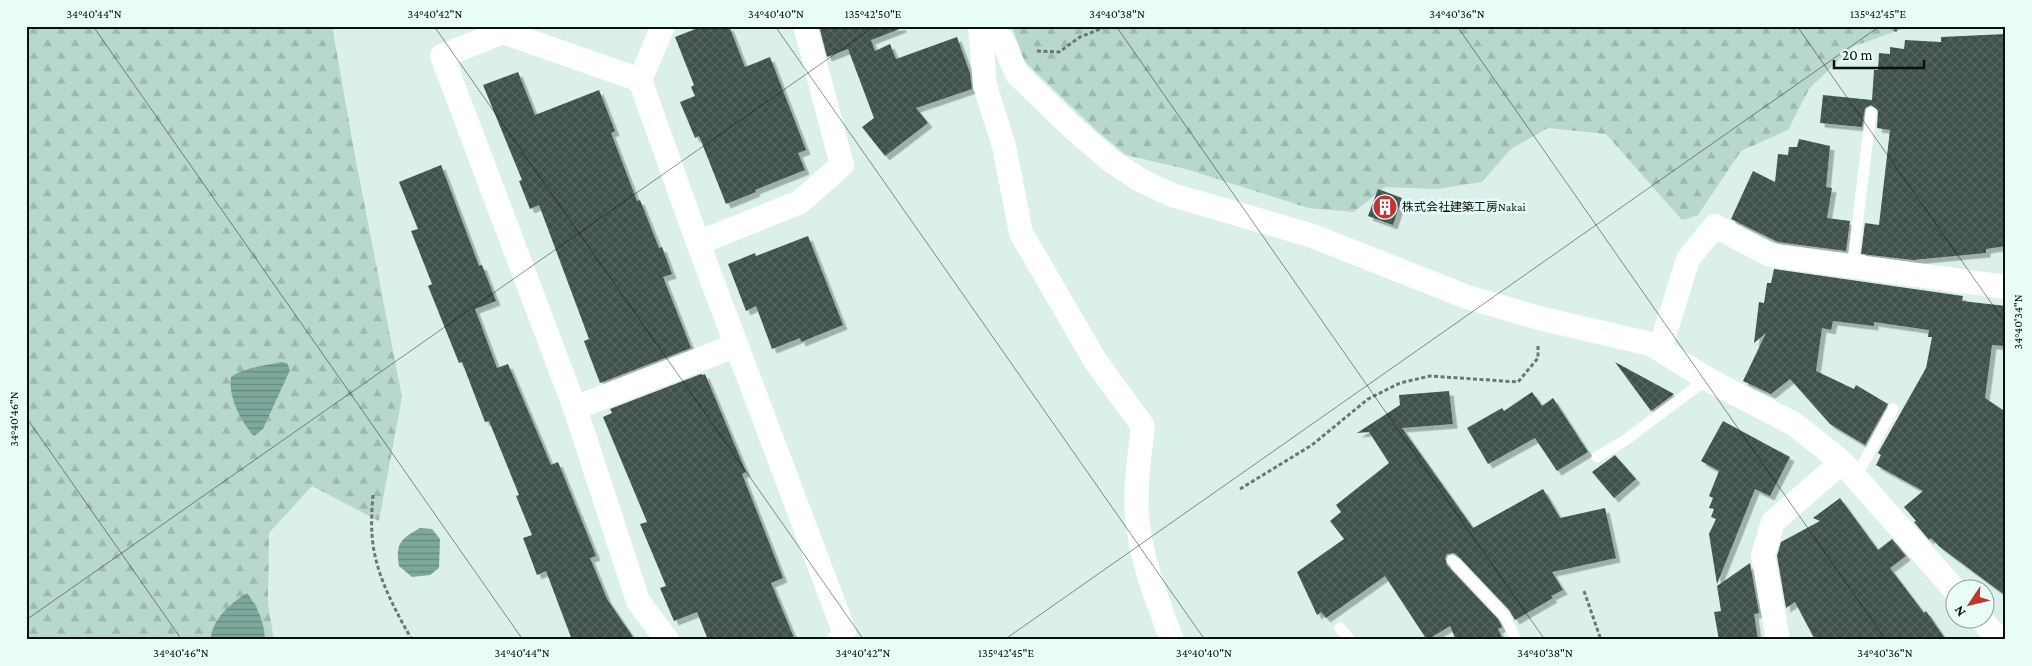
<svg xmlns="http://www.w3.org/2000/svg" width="2032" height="666" font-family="'Crimson Pro','Noto Sans JP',serif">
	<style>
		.forest { fill: url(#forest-firs) }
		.water { fill: url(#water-rules) }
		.building { fill: url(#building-cross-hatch); filter: url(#shadow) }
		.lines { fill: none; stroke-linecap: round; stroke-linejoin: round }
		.path { stroke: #6a7773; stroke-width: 3; stroke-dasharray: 4 2.5; stroke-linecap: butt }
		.lane { stroke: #fff; stroke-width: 11 }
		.street { stroke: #fff; stroke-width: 24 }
		.ticks { fill: none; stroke: #09100e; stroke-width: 1; stroke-opacity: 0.45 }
		.labels { text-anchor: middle; stroke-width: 5; stroke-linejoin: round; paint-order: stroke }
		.poi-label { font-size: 12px; fill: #09100e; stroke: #e9fdf7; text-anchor: start }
		.neatline { fill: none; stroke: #09100e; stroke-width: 2 }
		.ticks-label { font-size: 12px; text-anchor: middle; fill: #09100e }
	</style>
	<defs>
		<pattern id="forest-firs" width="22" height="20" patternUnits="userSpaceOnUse" patternTransform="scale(1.25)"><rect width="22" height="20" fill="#b8d8cf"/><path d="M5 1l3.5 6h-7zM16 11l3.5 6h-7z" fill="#9db8b1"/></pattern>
		<pattern id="water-rules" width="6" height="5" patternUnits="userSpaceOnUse" patternTransform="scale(1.25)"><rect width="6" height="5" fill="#7da99d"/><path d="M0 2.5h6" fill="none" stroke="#65887e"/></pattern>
		<pattern id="building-cross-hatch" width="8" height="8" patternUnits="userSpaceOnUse" patternTransform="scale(1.25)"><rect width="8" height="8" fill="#40514d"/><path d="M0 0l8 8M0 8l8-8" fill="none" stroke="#576562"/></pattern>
		<filter id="shadow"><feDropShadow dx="4.5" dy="4.5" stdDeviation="0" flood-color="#0004"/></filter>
	</defs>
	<rect width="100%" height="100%" fill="#dbf0ea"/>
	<g class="forest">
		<path d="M26,26H332L355,156L402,397L379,521L312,486L269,533L268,604L274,640H26Z"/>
		<path d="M1012,26H1910L1852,47L1809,89L1788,130L1741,151L1698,215L1682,220L1606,134L1548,128L1511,149L1482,182L1436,189L1385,187L1354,212L1308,208L1186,169L1126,155L1097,131L1024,61Z"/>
	</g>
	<g class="water">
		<path d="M281,362L287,363L290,370L263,429L254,436C241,422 228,397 231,377C245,367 264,366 281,362Z"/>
		<path d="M420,528L432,529L440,539L439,568L430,575L412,577L399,566C395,543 401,539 420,528Z"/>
		<path d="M247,593C258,608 264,621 265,640H211C210,621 232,602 247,593Z"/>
	</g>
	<g class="building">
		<path d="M703,26H729L745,67L770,57L806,150L798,153L805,170L755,190L756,192L726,204L699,136L695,138L680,102L695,96L691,87L694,85L675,37Z"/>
		<path d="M819,26H902V28L871,40L875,51L890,44L896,59L957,37L970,73L972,89L916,108L928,123L885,156L862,127L874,118L848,49L827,57Z"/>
		<path d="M2006,34V246L1986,249V253L1913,260L1861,254L1865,223L1879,225L1890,130L1877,128L1878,110L1871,105L1865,108L1862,127L1820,123L1823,95L1872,100L1874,70H1878L1879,53L1890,54V47L1904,49L1905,40L1941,42V37Z"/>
		<path d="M518,72L535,115L599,90L615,131L611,133L637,201L640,200L659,248L662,247L672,274L663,277L691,348L600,383L584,341L589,339L539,205L530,209L519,181L522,180L483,85Z"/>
		<path d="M1799,139L1830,146L1826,187L1832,188L1827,218L1850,221L1846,251L1778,242L1731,219L1753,171L1775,182L1778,154L1788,155L1789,147H1797Z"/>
		<path d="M441,165L479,266L482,265L496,301L475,309L497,368L508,364L551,465L558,462L596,556L590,558L607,599L635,640H572L546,571L537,575L523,538L532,535L516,496L519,495L489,421L485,422L462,362L459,363L428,286L432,284L411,231L418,229L399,182Z"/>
		<path d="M1378,189L1402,198L1393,225L1368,216Z"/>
		<path d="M808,236L843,325L801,342L800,338L772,349L756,306L746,311L728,264L755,253L756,256Z"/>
		<path d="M1774,269L1963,296L1962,301L2006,306V346L1992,345L1985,398L2006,412V596L1940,547L1931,538L1929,540L1914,522L1916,521L1904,507L1923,491L1876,465L1881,455L1878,453L1926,368L1932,337H1928L1929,330L1874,322V326L1833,321L1831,330L1822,328L1816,371L1854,389L1856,385L1888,404L1865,445L1830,424L1790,379L1771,394L1743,381L1766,333L1754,343L1759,302L1764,303L1767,283H1771Z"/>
		<path d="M1615,362L1674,394L1651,411Z"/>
		<path d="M701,374L702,375L705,374L746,472L742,474L783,578L771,583L795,640H708L697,612L674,621L660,588L666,586L640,524L647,522L603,417L612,413L610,409Z"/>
		<path d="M1449,391L1453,424L1402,428L1473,528L1543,489L1560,518L1605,508L1616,558L1552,572L1563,590L1551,596L1553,598L1515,620L1509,610L1457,555L1454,553L1447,554L1445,558L1447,565L1498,619L1502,627L1498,629L1503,640H1456L1450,626L1427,640L1385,576L1326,618L1321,612L1317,615L1297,572L1344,539L1330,521L1341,512L1336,505L1389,463L1369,432L1357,433L1400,405L1399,395Z"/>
		<path d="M1532,392L1542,406L1553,398L1588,452L1557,471L1535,438L1488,464L1467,428L1502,408L1504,411Z"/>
		<path d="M1723,421L1790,457L1770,496L1755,489L1717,584L1709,534L1716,519L1711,517L1714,509L1709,508L1713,498L1709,496L1719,471L1701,461Z"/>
		<path d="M1615,455L1636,479L1614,498L1592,472Z"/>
		<path d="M1840,498L1878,550L1892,539L1906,556L1890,568L1924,613L1926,611L1946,640H1815L1795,602L1786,608L1777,556L1781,542L1820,521L1813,518Z"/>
		<path d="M1750,563L1759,613L1754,614L1758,640H1719L1714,612L1721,611L1717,586Z"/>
	</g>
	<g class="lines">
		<g class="path">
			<path d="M1888,26L1897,31"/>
			<path d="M1037,51L1059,52L1080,37L1108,26"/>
			<path d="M1240,489L1312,445L1368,399L1400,383L1430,376L1518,382L1538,358V346"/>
			<path d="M373,495C372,508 371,522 372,534C374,572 394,608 412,640"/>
			<path d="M1584,591L1601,640"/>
		</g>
		<g class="lane">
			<path d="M1852,268L1871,112"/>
			<path d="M1597,457L1624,441L1707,379"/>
			<path d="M1856,477L1893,409"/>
			<path d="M1452,560L1504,615L1516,640"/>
			<path d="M1340,628L1350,640"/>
		</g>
		<g class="street">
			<path d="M663,26L640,80L698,243L844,631L839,640"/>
			<path d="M980,26L985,86L1004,146L1021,233L1096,362L1143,426C1139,459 1133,500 1139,533C1145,570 1159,605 1172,640"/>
			<path d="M987,26L1003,41L1017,74L1074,129L1110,160L1140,180L1172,195L1310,235L1467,297L1539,318L1651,344L1707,379L1794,424L1842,462L1954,589"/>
			<path d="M640,80L503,32L442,56L575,408L638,601L667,640"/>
			<path d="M698,243L800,202L842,165L805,26"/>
			<path d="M1660,349L1688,259L1715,226L1770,255L2006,287"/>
			<path d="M575,408L737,345"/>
			<path d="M1980,618L1999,640"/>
			<path d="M1778,640L1763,555L1773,522L1842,462"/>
		</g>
	</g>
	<path class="ticks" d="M93,26L523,640M434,26L864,640M775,26L1205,640M1116,26L1545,640M1457,26L1886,640M1797,26L2006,324M26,417L182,640M26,620L875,26M1004,640L1880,26"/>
	<defs>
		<symbol id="building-disc" viewBox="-11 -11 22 22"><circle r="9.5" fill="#c23432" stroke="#e9fdf7"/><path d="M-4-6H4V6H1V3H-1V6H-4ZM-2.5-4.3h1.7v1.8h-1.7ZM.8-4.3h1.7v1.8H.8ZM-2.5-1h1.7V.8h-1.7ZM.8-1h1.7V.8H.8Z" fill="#fff"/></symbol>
	</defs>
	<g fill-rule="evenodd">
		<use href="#building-disc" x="1371" y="193" width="28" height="28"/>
	</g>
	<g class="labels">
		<g class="poi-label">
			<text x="1402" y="211">株式会社建築工房Nakai</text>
		</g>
	</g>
	<rect width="2032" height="666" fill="none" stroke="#e9fdf7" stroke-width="55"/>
	<g transform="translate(1970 604) rotate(235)"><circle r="24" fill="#e9fdf7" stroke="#8f9e9a"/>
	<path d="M0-4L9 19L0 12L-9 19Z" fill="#c23432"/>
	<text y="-8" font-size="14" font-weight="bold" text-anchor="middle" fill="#09100e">N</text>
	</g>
	<path d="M1834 60v8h90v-8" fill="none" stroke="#09100e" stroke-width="2.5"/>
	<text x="1842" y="60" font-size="15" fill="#09100e" stroke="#e9fdf7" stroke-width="4" paint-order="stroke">20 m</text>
	<rect x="28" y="28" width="1976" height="610" class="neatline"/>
	<g class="ticks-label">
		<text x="94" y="18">34°40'44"N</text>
		<text x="435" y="18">34°40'42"N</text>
		<text x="776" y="18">34°40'40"N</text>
		<text x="873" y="18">135°42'50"E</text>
		<text x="1117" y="18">34°40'38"N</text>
		<text x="1457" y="18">34°40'36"N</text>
		<text x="1878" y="18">135°42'45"E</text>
		<text transform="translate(2018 322) rotate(-90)" y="4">34°40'34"N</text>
		<text transform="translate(14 419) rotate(-90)" y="4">34°40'46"N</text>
		<text x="181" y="657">34°40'46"N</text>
		<text x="522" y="657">34°40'44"N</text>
		<text x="863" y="657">34°40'42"N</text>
		<text x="1006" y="657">135°42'45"E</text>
		<text x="1204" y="657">34°40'40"N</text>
		<text x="1545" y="657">34°40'38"N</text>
		<text x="1885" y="657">34°40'36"N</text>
	</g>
</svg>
